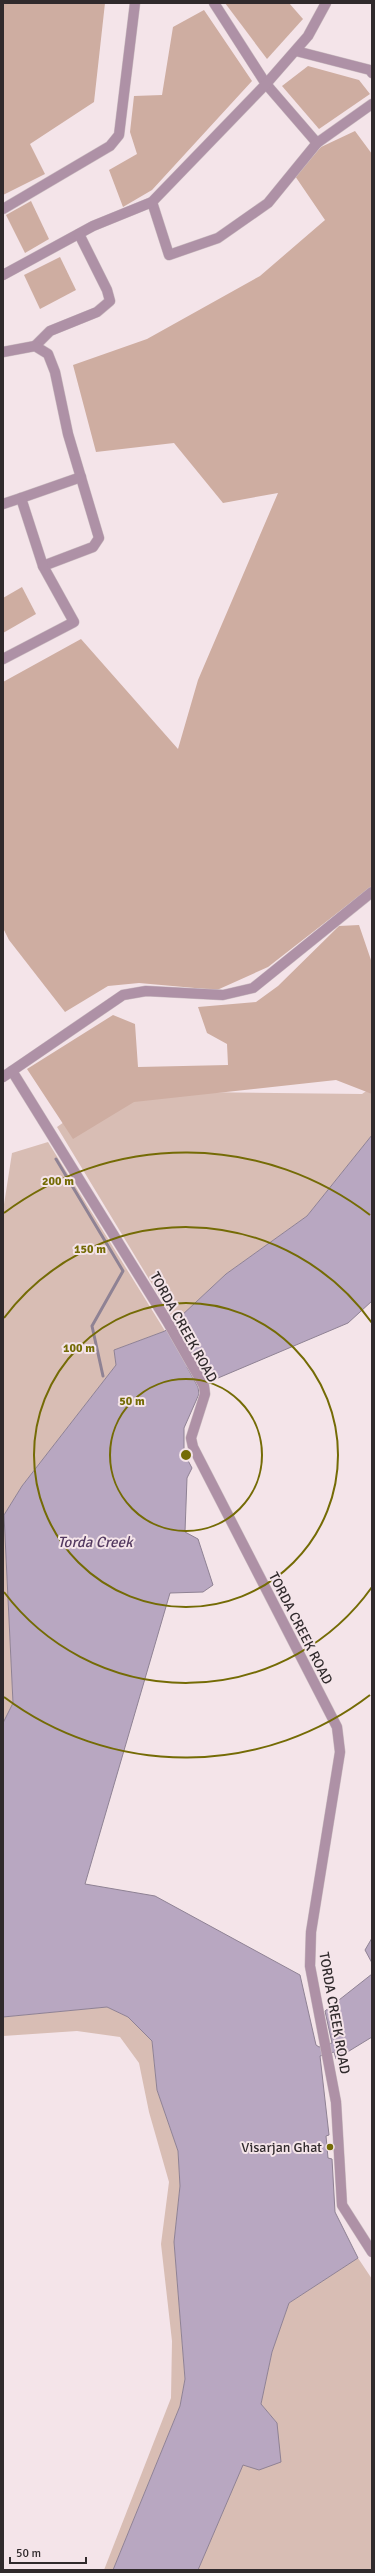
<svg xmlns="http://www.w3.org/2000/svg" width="375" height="2573" font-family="Signika,sans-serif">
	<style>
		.green { fill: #d8bdb4 }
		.forest { fill: #ceada1 }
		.water { fill: #b8a7c1; stroke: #8f8294 }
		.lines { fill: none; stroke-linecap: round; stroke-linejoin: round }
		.stream { stroke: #8f8294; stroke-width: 3 }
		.minor-casing { stroke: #cdbfc3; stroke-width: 11 }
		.minor { stroke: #ae91a6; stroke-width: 10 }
		.ring { fill: none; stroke: #746b05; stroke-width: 2 }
		.poi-dot { fill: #746b05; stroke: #f4e4e9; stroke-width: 1.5 }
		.labels { text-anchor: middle; stroke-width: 4; stroke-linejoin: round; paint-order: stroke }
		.street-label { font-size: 14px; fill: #302a2c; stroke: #f4e4e9 }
		.poi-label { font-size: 14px; fill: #302a2c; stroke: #f4e4e9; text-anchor: end }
		.water-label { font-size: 15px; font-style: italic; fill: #533960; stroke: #f4e4e9 }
		.centre { fill: #746b05; stroke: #f4e4e9; stroke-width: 2 }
		.ring-label { font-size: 12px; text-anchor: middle; font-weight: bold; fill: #746b05; stroke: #f4e4e9; stroke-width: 4; stroke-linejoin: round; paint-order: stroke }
	</style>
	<rect width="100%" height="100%" fill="#f4e4e9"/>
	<g class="green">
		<path d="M372,1087V1135L307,1216L226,1274L175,1322L57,1127L108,1091L362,1094Z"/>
		<path d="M48,1142L165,1331L114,1350L116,1365L22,1486L4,1515L13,1703L3,1723V1211L12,1153Z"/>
		<path d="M107,2007L128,2017L152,2041L157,2090L178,2151L180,2186L174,2242L185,2379L180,2406L113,2570H104L171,2398L172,2341L161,2244L169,2182L149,2112L139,2063L120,2037L77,2031L3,2036V2017Z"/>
		<path d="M358,2258L372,2279V2570H198L243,2464L277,2423L261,2404L272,2352L289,2303Z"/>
	</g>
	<g class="forest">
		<path d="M3,3H105L94,102L30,144L45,174L3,195Z"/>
		<path d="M225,3H289L303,19L267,59Z"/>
		<path d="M204,10L252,81L152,190L123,207L109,170L137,154L130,132L134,96L162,95L173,27Z"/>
		<path d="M308,66L359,80L370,94L319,129L282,86Z"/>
		<path d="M355,131L372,154V886L268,967L217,990L139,983L108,986L65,1012L9,940L3,928V682L81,639L178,749L198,680L278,493L223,503L174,443L96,452L73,365L147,339L260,276L325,220L295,176L321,147Z"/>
		<path d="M31,201L49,239L25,253L6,215Z"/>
		<path d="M60,257L76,290L40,309L24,275Z"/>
		<path d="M22,587L36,614L3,633V598Z"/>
		<path d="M359,925L372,963V1094L336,1080L134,1102L73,1139L27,1069L113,1015L135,1024L138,1067L228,1065L227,1044L207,1033L198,1007L256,1002L278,986L339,926Z"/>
	</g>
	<g class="water">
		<path d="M372,1135V1301L348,1323L211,1381L196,1361L187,1367L198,1387L199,1394L184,1428V1453L192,1468L187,1478L185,1532L198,1539L213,1585L203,1592L170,1593L85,1884L155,1896L300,1975L316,2045L319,2047L332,2043L325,2011L372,1974V2037L336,2059L334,2052L320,2056L329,2135L326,2136L328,2158L332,2159L335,2212L358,2258L289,2303L272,2352L261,2404L277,2423L281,2462L259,2470L243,2465L198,2570H113L180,2406L185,2379L174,2242L180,2186L178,2151L157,2090L152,2041L128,2017L107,2007L3,2017V1723L13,1703L4,1515L22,1486L116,1365L114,1350L165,1331L226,1274L307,1216Z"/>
		<path d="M372,1938V1963L365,1950Z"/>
	</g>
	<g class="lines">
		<path class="stream" d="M56,1159L123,1271L92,1326L103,1376"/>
		<defs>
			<g id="minor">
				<path d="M214,3L266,84L317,143"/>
				<path d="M296,51L370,70L372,73"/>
				<path d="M152,202L169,255L218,238L268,203L317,143L372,104"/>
				<path d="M3,209L110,146L119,135L135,3"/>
				<path d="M3,275L93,226L152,202L266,84L308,36L326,3"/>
				<path d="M35,346L50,331L97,312L110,301L107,290L79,234"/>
				<path d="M3,352L35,346L48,354L55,372L68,434L99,538L93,547L43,566L74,622L3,659"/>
				<path d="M21,498L81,477"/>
				<path d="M3,504L21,498L43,566"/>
				<path d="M12,1071L167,1321L204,1386L205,1394L191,1438L193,1447L337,1727L340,1752L311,1932L310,1966L336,2102L342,2205L372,2252"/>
				<path d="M3,1077L123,995L146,991L223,995L253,988L372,892"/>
			</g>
		</defs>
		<use href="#minor" class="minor-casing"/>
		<use href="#minor" class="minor"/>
	</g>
	<g class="ring">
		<circle cx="186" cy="1455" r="76"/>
		<circle cx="186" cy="1455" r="152"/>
		<path d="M372 1587A228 228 0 0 1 4 1592M4 1318A228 228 0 0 1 372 1323"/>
		<path d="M370 1695A303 303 0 0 1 4 1697M4 1213A303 303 0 0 1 370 1215"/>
	</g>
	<circle class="poi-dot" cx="330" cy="2147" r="4"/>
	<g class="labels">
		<g class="street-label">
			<text transform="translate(184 1327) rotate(61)" y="5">TORDA CREEK ROAD</text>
			<text transform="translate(301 1628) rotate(63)" y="5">TORDA CREEK ROAD</text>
			<text transform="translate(335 2013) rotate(80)" y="5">TORDA CREEK ROAD</text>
		</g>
		<g class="poi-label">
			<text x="322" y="2152">Visarjan Ghat</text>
		</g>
		<g class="water-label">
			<text x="95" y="1547">Torda Creek</text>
		</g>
	</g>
	<circle cx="186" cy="1455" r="6" class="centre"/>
	<g class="ring-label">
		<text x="58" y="1185">200 m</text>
		<text x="90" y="1253">150 m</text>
		<text x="79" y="1352">100 m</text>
		<text x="132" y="1405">50 m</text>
	</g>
	<rect width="375" height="2573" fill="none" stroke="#302a2c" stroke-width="8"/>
	<path d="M10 2557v6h76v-6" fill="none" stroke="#302a2c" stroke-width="2"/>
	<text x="16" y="2557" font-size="12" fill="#302a2c" stroke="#f4e4e9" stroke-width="3" paint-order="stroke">50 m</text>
</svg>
